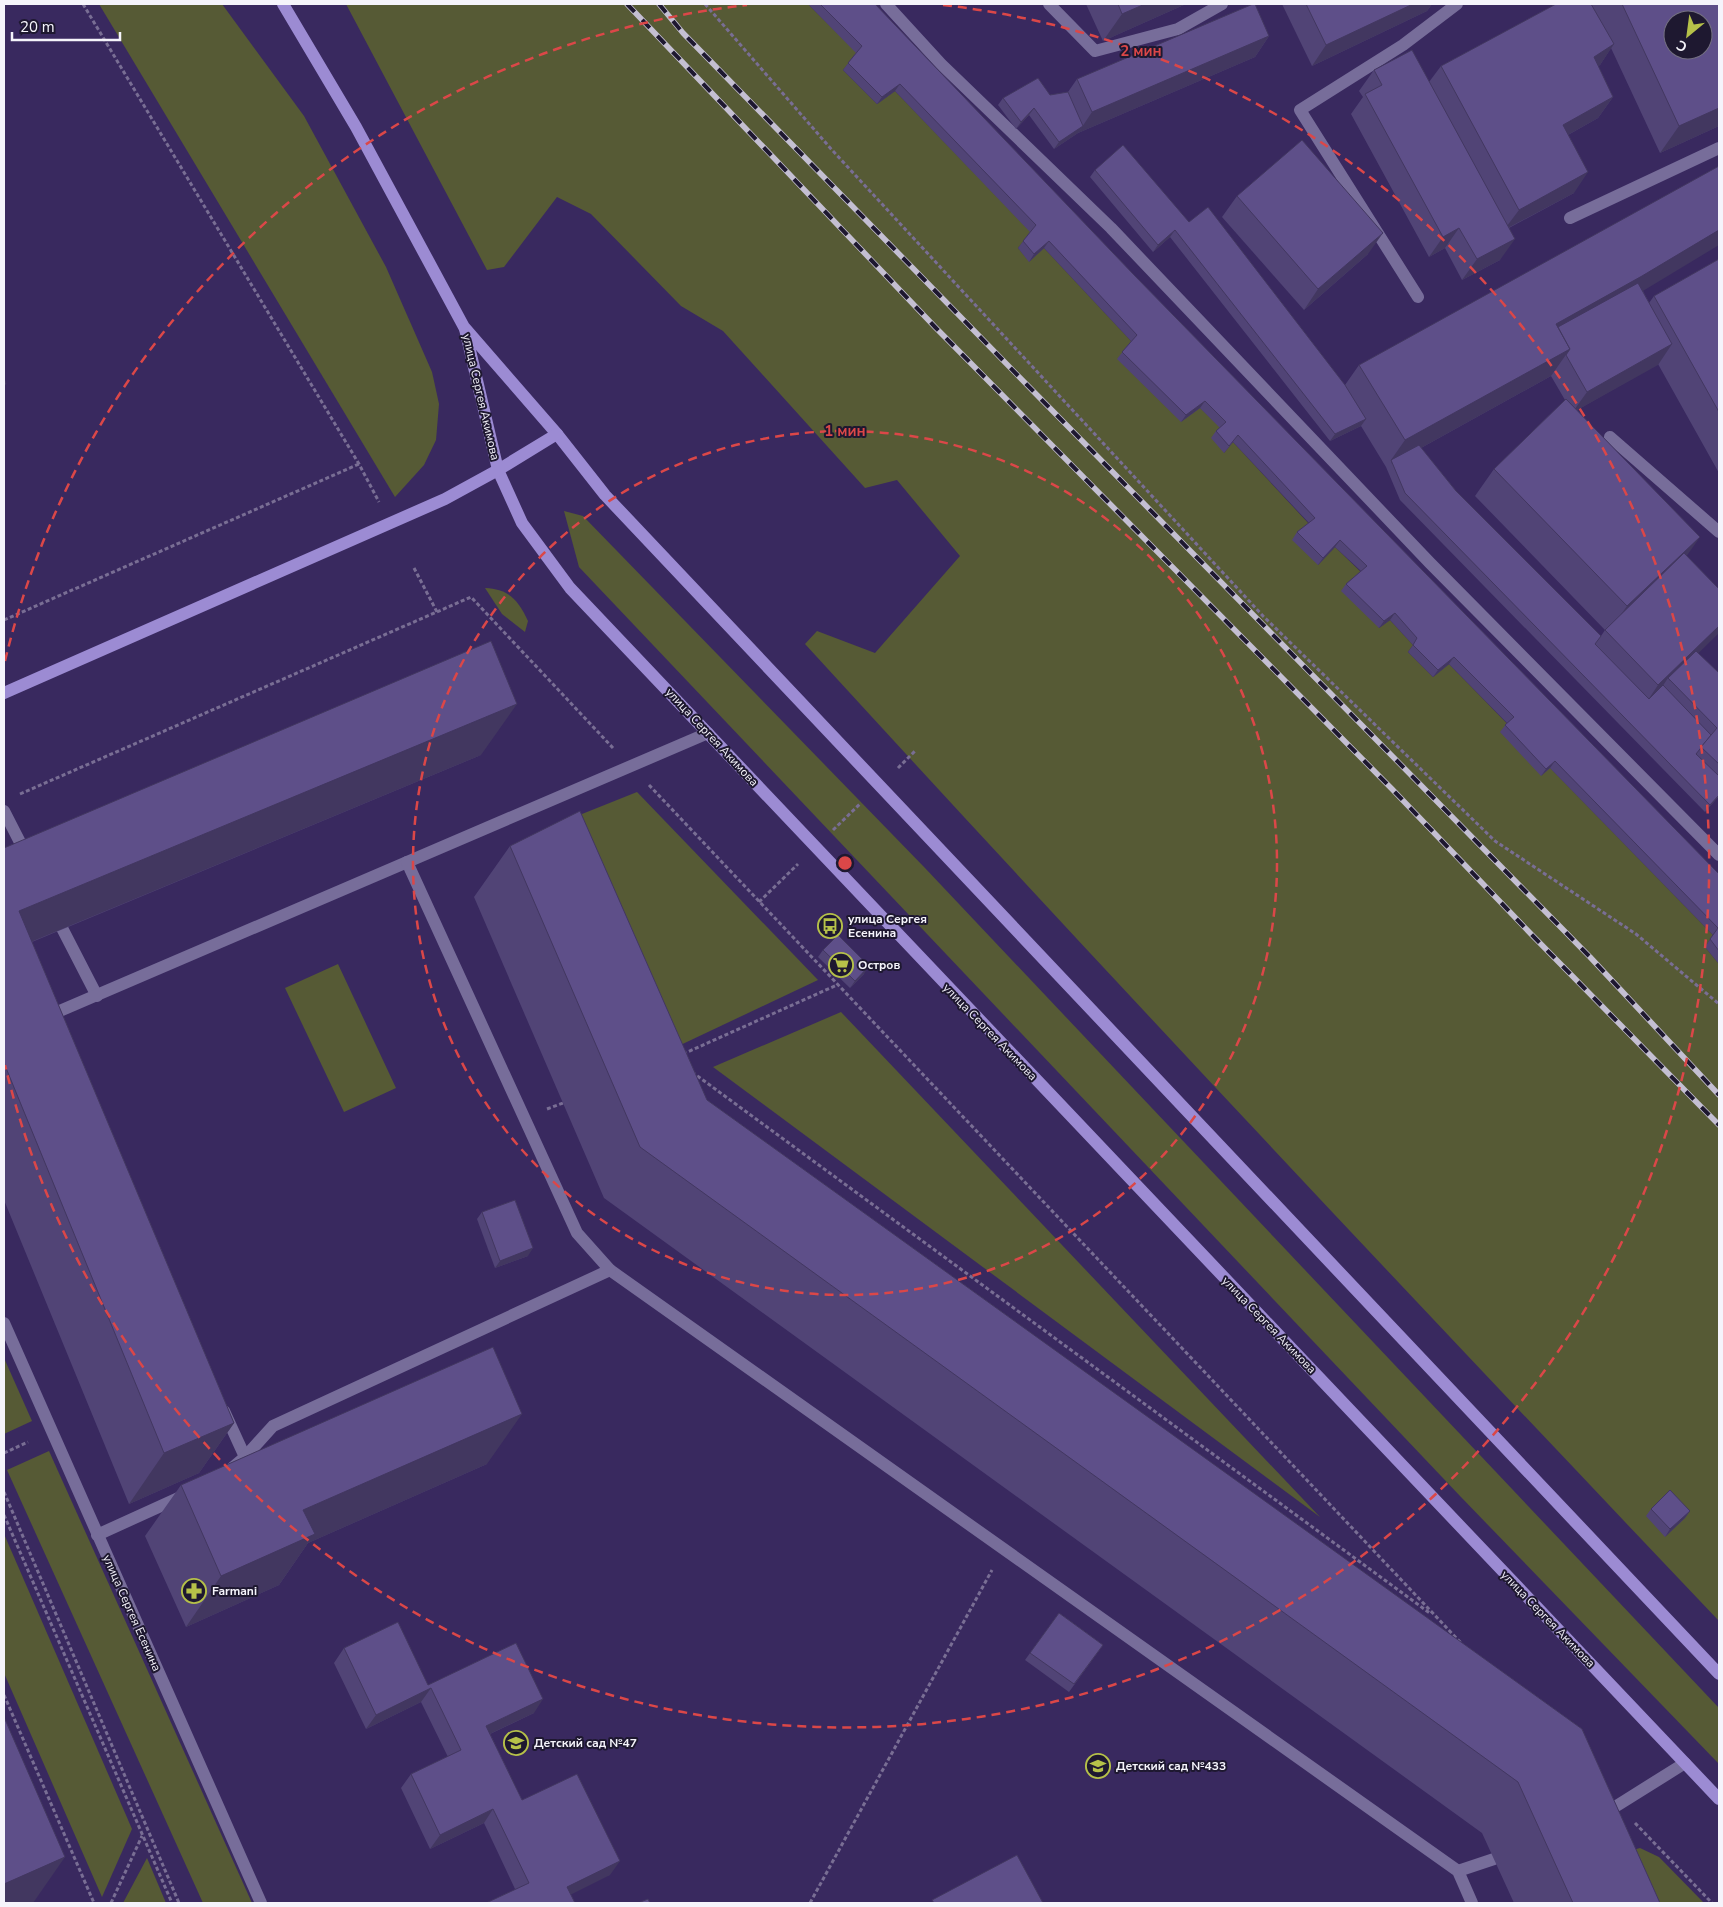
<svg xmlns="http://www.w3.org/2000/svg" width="1723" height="1907" font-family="'Nunito Sans',sans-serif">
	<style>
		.green { fill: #565a35 }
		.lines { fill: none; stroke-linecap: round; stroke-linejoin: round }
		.path { stroke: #796e94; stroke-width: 3; stroke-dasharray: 4 2.5; stroke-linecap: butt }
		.lane { stroke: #776d9a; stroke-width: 12 }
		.secondary { stroke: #9c8bd3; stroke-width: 12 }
		.rail-casing { stroke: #c4bfd2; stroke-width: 5.5 }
		.rail { stroke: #1e1830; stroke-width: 4; stroke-dasharray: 11; stroke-linecap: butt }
		.wall { fill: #514476; fill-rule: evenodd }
		.shaded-wall { fill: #423760 }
		.building { fill: #5e4f89; stroke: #423760; fill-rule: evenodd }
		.ring { fill: none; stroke: #db4748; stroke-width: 2.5; stroke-dasharray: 9 6 }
		.labels { text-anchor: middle; stroke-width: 4; stroke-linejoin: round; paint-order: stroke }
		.street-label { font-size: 12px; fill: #f5f4fb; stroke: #1e1830 }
		.poi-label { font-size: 12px; font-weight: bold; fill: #f5f4fb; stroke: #1e1830; text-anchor: start }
		.centre { fill: #db4748; stroke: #1e1830; stroke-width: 2.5 }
		.ring-label { font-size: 15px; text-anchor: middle; font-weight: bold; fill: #db4748; stroke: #1e1830; stroke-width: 4; stroke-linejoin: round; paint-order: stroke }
	</style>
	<rect width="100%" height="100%" fill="#39295f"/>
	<g class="green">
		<path d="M99,4H222L304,116L386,267L432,372L439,404L436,440L424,465L395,497Z"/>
		<path d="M346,4H808L857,53L843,70L877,104L895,91L1031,232L1018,248L1029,261L1044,248L1132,342L1222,429L1224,453L1233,442L1310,525L1318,565L1335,547L1362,573L1379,628L1390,620L1413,645L1408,652L1433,677L1449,664L1713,935L1705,947L1719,964V1621C1412,1298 1106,973 805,644L817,631L875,653L960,556L897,480L865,488L723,331L681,306L591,214L557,197L504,267L487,270Z"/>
		<path d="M564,511L583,516L925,868L1719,1708V1764L1460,1496L579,567Z"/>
		<path d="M485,588C509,589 518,600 528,621L525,632L502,614Z"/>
		<path d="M637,792L818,980L672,1049L567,820Z"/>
		<path d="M338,964L396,1088L344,1112L285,988Z"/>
		<path d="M841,1012L1320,1517L713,1067Z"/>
		<path d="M4,1358L32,1421L4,1434Z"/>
		<path d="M49,1451L252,1903H203L7,1470Z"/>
		<path d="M4,1534L132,1829L102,1897L4,1673Z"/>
		<path d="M1640,1848L1659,1857L1704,1903H1643L1622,1853Z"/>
		<path d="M147,1858L166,1903H123Z"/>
	</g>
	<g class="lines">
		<g class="path">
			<path d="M83,4L359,464L379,502"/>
			<path d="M705,4L832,150L1263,616L1495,841L1636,934L1719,1004"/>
			<path d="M414,568L437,612"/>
			<path d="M4,620L359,464"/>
			<path d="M898,768L915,751"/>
			<path d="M649,785L1462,1644"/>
			<path d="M20,794L471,597L613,748"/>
			<path d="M833,830L861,803"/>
			<path d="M759,902L798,864"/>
			<path d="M683,1054L837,985"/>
			<path d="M692,1072L1431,1614"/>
			<path d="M547,1109L563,1103"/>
			<path d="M4,1453L28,1442"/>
			<path d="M4,1492L179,1903"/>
			<path d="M4,1515L172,1903"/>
			<path d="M4,1695L94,1903"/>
			<path d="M1635,1823L1712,1903"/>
			<path d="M111,1903L142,1836"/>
			<path d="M810,1903L992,1570"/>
		</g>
		<g class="lane">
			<path d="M886,4L941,64L1111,228L1430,563L1719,855"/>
			<path d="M1049,4L1095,51L1178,29L1222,4"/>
			<path d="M1570,218L1719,148"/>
			<path d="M1418,297L1300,110L1403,45L1457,4"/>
			<path d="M1610,437L1719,532"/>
			<path d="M4,811L27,856"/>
			<path d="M62,928L97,996"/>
			<path d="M49,1018L48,1016L708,733"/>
			<path d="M610,1270L1458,1871L1472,1903"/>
			<path d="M4,1323L261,1903"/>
			<path d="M224,1411L245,1457L232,1468"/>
			<path d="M245,1457L273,1426L610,1270L577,1233L407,862"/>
			<path d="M97,1535L185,1495"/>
			<path d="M1601,1812L1618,1805L1685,1763"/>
			<path d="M1458,1871L1494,1859"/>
		</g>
		<g class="secondary">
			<path d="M283,4L356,127L464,327L557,434L605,495L1719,1674"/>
			<path d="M465,329L498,470L522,523L570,588L1719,1799"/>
			<path d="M4,693L445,499L498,470L557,434"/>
		</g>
		<defs>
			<g id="rail">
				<path d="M627,4L935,327L1392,789L1531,934L1719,1125"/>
				<path d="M659,4L683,33L1035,393L1590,957L1719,1095"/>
			</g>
		</defs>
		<use href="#rail" class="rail-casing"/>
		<use href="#rail" class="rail"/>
	</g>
	<g class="wall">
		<path d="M808,4H875L1135,276L1719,874V964L1705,947L1713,935L1550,768L1541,776L1500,732L1507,723L1449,664L1433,677L1408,652L1413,645L1390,620L1379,628L1341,591L1346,584L1361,571L1335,547L1318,565L1292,540L1297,532L1309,523L1233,442L1224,453L1211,438L1216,431L1220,428L1200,408L1181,422L1117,359L1131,341L1044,248L1029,262L1018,248L1030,232L895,91L877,104L843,70L856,53Z"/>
		<path d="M1086,4H1186L1103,41Z"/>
		<path d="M1282,4H1432L1427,11L1312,66Z"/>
		<path d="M1556,4H1719V126L1660,153L1611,48L1600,65L1598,66L1613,97L1598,118L1568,135L1574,193L1509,228L1500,260L1462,280L1445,248L1429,257L1351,114L1363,97L1359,91L1374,70L1429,82L1441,66Z"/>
		<path d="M1269,36L1255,57L1078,133L1054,149L1029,115L1016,129L998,105L1003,98L1050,95L1068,92L1077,79Z"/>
		<path d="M1095,170L1189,222L1345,385L1359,365L1643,291L1649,303L1654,296L1719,259V473L1658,364L1577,410L1686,555L1698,653L1719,673V796L1705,812L1400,500L1386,467L1361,426L1330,441L1170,237L1153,252L1090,177ZM1551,376L1565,400L1494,469L1475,496L1605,630L1601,636L1456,491L1421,448Z"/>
		<path d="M1237,196L1368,254L1304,310L1222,217Z"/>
		<path d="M481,755L32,942L234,1423L199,1473L129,1504L4,1200V848Z"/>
		<path d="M510,846L707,1100L1582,1729L1660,1903H1514L1482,1833L604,1198L474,897Z"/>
		<path d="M823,950L864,974L850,988L818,957Z"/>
		<path d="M482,1212L528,1256L495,1268L477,1219Z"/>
		<path d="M487,1464L308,1543L279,1585L186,1627L145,1536L181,1485Z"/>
		<path d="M1651,1509L1690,1511L1685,1518L1665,1537L1646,1516Z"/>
		<path d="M1059,1613L1103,1645L1069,1692L1025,1660Z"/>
		<path d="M344,1648L428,1685L534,1713L490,1734L522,1800L610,1875L515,1889L484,1823L430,1849L401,1788L411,1774L448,1757L421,1702L366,1729L334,1663Z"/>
	</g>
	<g class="shaded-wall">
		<path d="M1145,4H1186L1103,41L1122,14Z"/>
		<path d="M1413,4H1432L1427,11L1312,66L1326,45Z"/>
		<path d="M1269,36L1255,57L1078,133L1092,112Z"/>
		<path d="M1614,44L1600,65L1579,78L1594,57Z"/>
		<path d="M900,84L895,91L877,104L882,97Z"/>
		<path d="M1613,97L1598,118L1548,146L1563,125Z"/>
		<path d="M1034,108L1029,115L1016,129L1021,122Z"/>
		<path d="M1719,108V126L1660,153L1679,126Z"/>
		<path d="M1083,126L1078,133L1054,149L1059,142Z"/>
		<path d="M1588,172L1574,193L1504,230L1519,210Z"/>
		<path d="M1459,228L1445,248L1429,257L1443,237Z"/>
		<path d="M1175,230L1170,237L1153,252L1158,245Z"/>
		<path d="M1719,230V245L1623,303L1552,331L1556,324Z"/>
		<path d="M1383,233L1368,254L1304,310L1318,289Z"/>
		<path d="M1515,239L1500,260L1462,280L1477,259Z"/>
		<path d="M1049,241L1044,248L1029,262L1034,254Z"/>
		<path d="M1672,344L1658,365L1572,413L1587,392Z"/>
		<path d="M1570,349L1551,376L1392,464L1391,460L1405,440Z"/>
		<path d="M1205,401L1200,408L1181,422L1186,415Z"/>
		<path d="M1366,419L1361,426L1330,441L1335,434Z"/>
		<path d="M1700,537L1681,564L1608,633L1627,606Z"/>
		<path d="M1340,540L1335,547L1318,565L1323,558Z"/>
		<path d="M1395,613L1390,620L1379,628L1384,621Z"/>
		<path d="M1719,626V633L1670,681L1668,678L1658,693L1644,706L1658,685Z"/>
		<path d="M1454,657L1449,664L1433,677L1438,670Z"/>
		<path d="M517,704L481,755L4,953L19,911Z"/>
		<path d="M1555,761L1550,768L1541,776L1546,769Z"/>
		<path d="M1719,795V796L1705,812L1710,805Z"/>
		<path d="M869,966L864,974L850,988L855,981Z"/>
		<path d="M533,1248L528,1256L495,1268L500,1261Z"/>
		<path d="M522,1414L487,1464L308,1543L279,1585L186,1627L221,1576L303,1510Z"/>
		<path d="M234,1423L199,1473L129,1504L164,1453Z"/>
		<path d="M1690,1511L1685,1518L1665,1537L1670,1529Z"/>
		<path d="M431,1688L421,1702L366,1729L376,1715Z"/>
		<path d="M543,1699L534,1713L477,1740L486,1726Z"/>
		<path d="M493,1809L484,1823L430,1849L440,1835Z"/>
		<path d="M65,1857L33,1903H4V1884Z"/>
		<path d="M620,1861L610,1875L558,1901L567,1887Z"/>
	</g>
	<g class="building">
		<path d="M820,4H875L1135,276L1719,874V951L1710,939L1718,928L1555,761L1546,769L1505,725L1514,717L1454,657L1438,670L1413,645L1417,638L1395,613L1384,621L1346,584L1367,566L1340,540L1323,558L1297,532L1315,518L1238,435L1229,446L1216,431L1226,422L1205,401L1186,415L1122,352L1137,335L1049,241L1034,254L1023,241L1036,225L900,84L882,97L848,63L862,46Z"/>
		<path d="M1118,4H1145L1122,14Z"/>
		<path d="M1253,4H1255L1269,36L1092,112L1077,79Z"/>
		<path d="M1306,4H1413L1326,45Z"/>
		<path d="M1556,4H1591L1614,44L1594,57L1613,97L1563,125L1588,172L1519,210L1441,66Z"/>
		<path d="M1622,4H1719V108L1679,126ZM1673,20H1703V50H1673Z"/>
		<path d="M1412,50L1515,239L1477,259L1459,228L1443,237L1365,94L1382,85L1374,70Z"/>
		<path d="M1038,78L1050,95L1068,92L1083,126L1059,142L1034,108L1021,122L1003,98Z"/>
		<path d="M1302,140L1383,233L1318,289L1237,196Z"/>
		<path d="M1123,145L1189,222L1208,207L1345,385L1366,419L1335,434L1175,230L1158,245L1095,170Z"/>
		<path d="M1719,166V230L1642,276L1556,324L1570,349L1405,440L1359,365Z"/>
		<path d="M1719,259V412L1654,296Z"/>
		<path d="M1638,283L1672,344L1587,392L1566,355L1570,349L1558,327Z"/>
		<path d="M4,378L6,384L4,385Z"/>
		<path d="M1566,399L1700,537L1627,606L1494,469Z"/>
		<path d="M1419,445L1456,491L1601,636L1595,644L1649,699L1663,685L1711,735L1696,754L1719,776V795L1710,805L1405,493L1391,460Z"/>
		<path d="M1684,553L1719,589V626L1658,685L1605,630Z"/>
		<path d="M491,641L517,704L19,911L234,1423L164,1453L4,1063V848Z"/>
		<path d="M1696,651L1719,673V764L1701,747L1717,728L1668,678Z"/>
		<path d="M580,811L707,1100L1582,1729L1660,1903H1573L1518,1782L640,1147L510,846Z"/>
		<path d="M838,935L869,966L855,981L823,950Z"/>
		<path d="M515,1200L533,1248L500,1261L482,1212Z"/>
		<path d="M493,1347L522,1414L303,1510L315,1534L221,1576L181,1485Z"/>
		<path d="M1670,1490L1690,1511L1670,1529L1651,1509Z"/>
		<path d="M1059,1613L1103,1645L1074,1684L1030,1653Z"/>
		<path d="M398,1622L428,1685L516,1643L543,1699L486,1726L522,1800L577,1774L620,1861L567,1887L575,1903H486L529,1883L493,1809L440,1835L411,1774L461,1750L431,1688L376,1715L344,1648Z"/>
		<path d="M4,1717L65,1857L4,1884Z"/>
		<path d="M1017,1855L1043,1903H934L932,1900Z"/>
		<path d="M648,1899L650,1903H638Z"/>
	</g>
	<g class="ring">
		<circle cx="845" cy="863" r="432"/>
		<path d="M5 661A864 864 0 0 1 747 5M943 5A864 864 0 1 1 5 1065"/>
	</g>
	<defs>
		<symbol id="bus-ring" viewBox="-11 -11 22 22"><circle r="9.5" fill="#1e1830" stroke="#b6c149" stroke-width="1.5"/><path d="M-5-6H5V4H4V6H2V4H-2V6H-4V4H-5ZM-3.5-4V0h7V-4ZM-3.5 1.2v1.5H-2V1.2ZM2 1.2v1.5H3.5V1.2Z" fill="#b6c149"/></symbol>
		<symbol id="supermarket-ring" viewBox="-11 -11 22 22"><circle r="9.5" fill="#1e1830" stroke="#b6c149" stroke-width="1.5"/><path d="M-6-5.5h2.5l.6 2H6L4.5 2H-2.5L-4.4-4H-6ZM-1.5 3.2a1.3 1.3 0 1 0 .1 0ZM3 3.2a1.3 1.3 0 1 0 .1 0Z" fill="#b6c149"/></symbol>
		<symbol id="pharmacy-ring" viewBox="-11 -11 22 22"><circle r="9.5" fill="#1e1830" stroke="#b6c149" stroke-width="1.5"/><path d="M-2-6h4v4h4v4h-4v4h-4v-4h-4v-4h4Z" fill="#b6c149"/></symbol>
		<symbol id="school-ring" viewBox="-11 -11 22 22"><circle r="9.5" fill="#1e1830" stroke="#b6c149" stroke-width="1.5"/><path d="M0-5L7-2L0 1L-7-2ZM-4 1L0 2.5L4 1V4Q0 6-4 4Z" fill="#b6c149"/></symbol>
	</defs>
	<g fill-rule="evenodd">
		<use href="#bus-ring" x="816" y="912" width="28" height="28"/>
		<use href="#supermarket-ring" x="827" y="951" width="28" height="28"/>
		<use href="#pharmacy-ring" x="180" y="1577" width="28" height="28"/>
		<use href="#school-ring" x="502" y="1729" width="28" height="28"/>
		<use href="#school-ring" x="1084" y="1752" width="28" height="28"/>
	</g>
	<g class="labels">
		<g class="street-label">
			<text transform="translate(481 397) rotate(77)" y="4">улица Сергея Акимова</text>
			<text transform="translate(712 737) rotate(47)" y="4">улица Сергея Акимова</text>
			<text transform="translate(990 1032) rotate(46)" y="4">улица Сергея Акимова</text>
			<text transform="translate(1269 1325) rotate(46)" y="4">улица Сергея Акимова</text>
			<text transform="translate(132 1613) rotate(66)" y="4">улица Сергея Есенина</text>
			<text transform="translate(1548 1619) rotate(46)" y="4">улица Сергея Акимова</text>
		</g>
		<g class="poi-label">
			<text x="848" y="923">улица Сергея<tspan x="848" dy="14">Есенина</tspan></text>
			<text x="858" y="969">Остров</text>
			<text x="212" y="1595">Farmani</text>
			<text x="534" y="1747">Детский сад №47</text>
			<text x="1116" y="1770">Детский сад №433</text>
		</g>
	</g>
	<circle cx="845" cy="863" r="8" class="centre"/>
	<g class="ring-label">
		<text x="1141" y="56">2 мин</text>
		<text x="845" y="436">1 мин</text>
	</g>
	<rect width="1723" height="1907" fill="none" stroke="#f5f4fb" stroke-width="10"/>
	<g transform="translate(1688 35) rotate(209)"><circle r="24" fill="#1e1830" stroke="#747081"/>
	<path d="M0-4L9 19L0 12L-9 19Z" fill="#b6c149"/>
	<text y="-8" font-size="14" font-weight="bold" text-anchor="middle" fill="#f5f4fb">С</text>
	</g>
	<path d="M12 32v8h108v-8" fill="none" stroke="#f5f4fb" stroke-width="2.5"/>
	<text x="20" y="32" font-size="15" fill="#f5f4fb" stroke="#1e1830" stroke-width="4" paint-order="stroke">20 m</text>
</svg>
